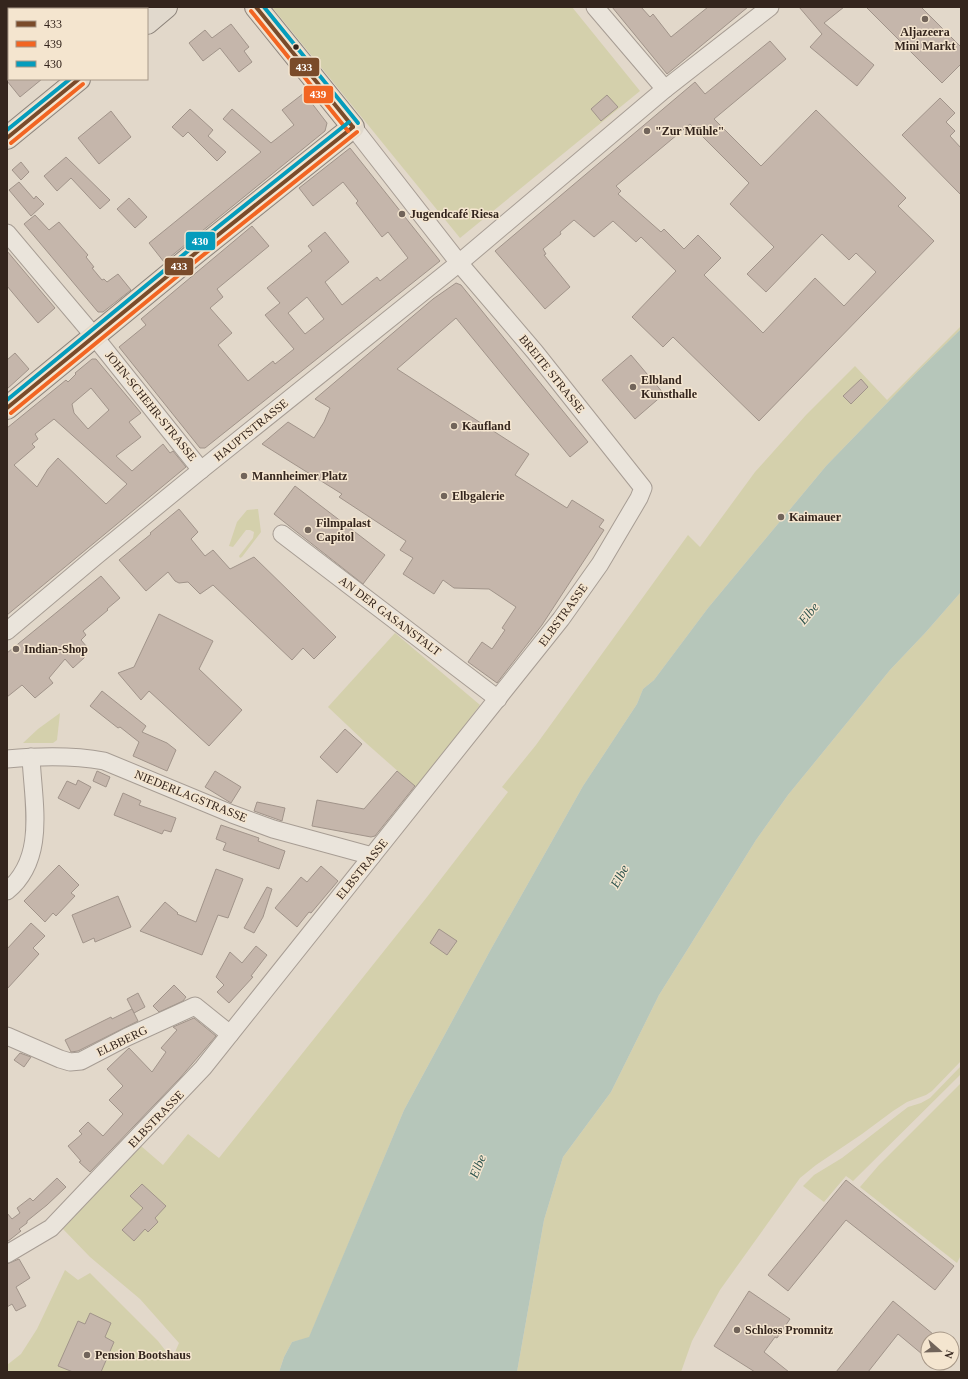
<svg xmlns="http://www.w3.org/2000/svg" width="968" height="1379" font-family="Georgia,serif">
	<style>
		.green { fill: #d4d0ac }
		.water { fill: #b6c6ba }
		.building { fill: #c5b6ab; stroke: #a1948a; fill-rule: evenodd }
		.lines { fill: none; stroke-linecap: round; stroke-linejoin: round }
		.minor-casing { stroke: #a79d94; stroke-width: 19 }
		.major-casing { stroke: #8c837a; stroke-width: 24 }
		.minor { stroke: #eae4db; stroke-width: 17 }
		.major { stroke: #e1d9cd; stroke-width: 22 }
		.bus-1-casing { stroke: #f4e5cf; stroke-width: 7 }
		.bus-2-casing { stroke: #f4e5cf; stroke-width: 7 }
		.bus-3-casing { stroke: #f4e5cf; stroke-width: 7 }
		.bus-1 { stroke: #7a4b2a; stroke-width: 4 }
		.bus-2 { stroke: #f26522; stroke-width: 4 }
		.bus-3 { stroke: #059cbc; stroke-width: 4 }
		.poi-dot { fill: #71645a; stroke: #f4e5cf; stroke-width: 1.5 }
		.bus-dot { fill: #34251d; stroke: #f4e5cf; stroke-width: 1.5 }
		.labels { text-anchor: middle; stroke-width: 3; stroke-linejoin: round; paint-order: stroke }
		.poi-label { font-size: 12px; font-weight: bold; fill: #34251d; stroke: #f4e5cf; text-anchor: start }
		.street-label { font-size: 12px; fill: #34251d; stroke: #f4e5cf }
		.water-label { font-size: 13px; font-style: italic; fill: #2c534d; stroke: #f4e5cf }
		.line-badge { stroke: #f4e5cf; stroke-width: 1.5 }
		.badge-label { font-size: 11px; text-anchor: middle; font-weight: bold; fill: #fff }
	</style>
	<rect width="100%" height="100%" fill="#e2d8ca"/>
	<g class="green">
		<path d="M272,7H572L640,91L460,238Z"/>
		<path d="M961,326V329L918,371L826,466L708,608L654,680L643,689L637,704L583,786L491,949L404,1110L309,1338L292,1342L284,1357L279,1372H7V1365L21,1354L37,1329L65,1270L78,1280L90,1273L158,1341L172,1359L179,1343L140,1299L90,1257L62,1228L141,1146L163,1165L188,1134L219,1158L427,897L508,792L502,787L536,745L688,535L700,547L755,472L806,415L855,366L887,400Z"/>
		<path d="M258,509L261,532L242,557L240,558L239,556L253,538L254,532L250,530H246L233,547L229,546L237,522L247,510Z"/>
		<path d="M961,592V1061L932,1091L926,1095L907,1102L893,1111L862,1134L816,1165L800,1178L720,1290L692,1341L681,1372H517L544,1220L563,1157L611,1092L659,995L756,840L788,795L890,670L926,632Z"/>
		<path d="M395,633L480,705L417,788L366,743L328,707Z"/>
		<path d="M60,713L57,740L53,743H23L38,729Z"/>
		<path d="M961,1066V1074L853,1181L846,1176L824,1202L803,1186L814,1175L842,1158L908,1107L921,1103L930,1098Z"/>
		<path d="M961,1083V1255L957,1263L860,1187L879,1165Z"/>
	</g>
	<path class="water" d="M961,329V592L926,632L890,670L788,795L756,840L659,995L611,1092L563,1157L544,1220L517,1372H279L284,1357L292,1342L309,1337L404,1110L491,949L583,786L637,704L643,689L654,680L708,608L826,466L918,371Z"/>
	<g class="building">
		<path d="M612,7H641L650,17L653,14L671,37L708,7H748L667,74Z"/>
		<path d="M799,7H844L824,23L874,65L857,86L810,47L822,34Z"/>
		<path d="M866,7H921L961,47V64L942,83Z"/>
		<path d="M231,24L249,47L244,51L252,62L239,72L220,48L203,61L189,43L205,30L212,38Z"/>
		<path d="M770,41L786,59L714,119L761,166L816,110L906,198L898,206L934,241L759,421L673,337L663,347L632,317L676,271L641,237L636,242L613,221L594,237L574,220L560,232L561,234L543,249L546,254L544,255L570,287L545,309L495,251L695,82L705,94ZM690,124L749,183L730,204L774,247L747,274L766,292L822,234L849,260L856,253L876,272L844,306L815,278L763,333L704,275L721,258L698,235L684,249L664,229L661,232L618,194L621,191L616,186Z"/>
		<path d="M7,79H42L20,97L7,81Z"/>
		<path d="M304,93L327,123L325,131L164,262L149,243L261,152L223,119L232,109L271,143L294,125L282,110Z"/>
		<path d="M607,95L618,107L601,121L591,109Z"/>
		<path d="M940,98L955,113L946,122L955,131L950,136L961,148V195L902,135Z"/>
		<path d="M190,109L213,130L208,136L226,152L217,161L188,132L183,137L172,127Z"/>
		<path d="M111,111L131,137L99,164L78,138Z"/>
		<path d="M350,148L440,261L205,448H200L119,347L146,325L141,319L252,226L269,246L217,289L223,297L210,308L232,333L218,345L248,381L273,361L275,364L294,349L265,315L280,303L267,288L312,251L308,246L325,232L349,262L325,282L342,305L377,277L380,281L408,258L388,232L382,237L356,203L358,201L343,182L313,206L299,188ZM307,297L324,319L305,334L288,313Z"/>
		<path d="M66,157L110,200L100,209L71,178L57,191L44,176Z"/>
		<path d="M21,162L29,172L21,180L12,170Z"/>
		<path d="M19,182L34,199L36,196L44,204L31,216L9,190Z"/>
		<path d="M129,198L147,217L135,228L117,209Z"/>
		<path d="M35,215L49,230L59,222L88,255L86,257L94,267L92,268L102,280L104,279L107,282L118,274L131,290L103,312H98L24,224Z"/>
		<path d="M7,251L55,308L38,323L7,286Z"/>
		<path d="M456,283L461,285L588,442L570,457L456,318L397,369L529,454L515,475L567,508L572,500L604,520L599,527L604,530L542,625L497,683L468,662L482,642L492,649L505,630L502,628L516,607L489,589L454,588L443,580L434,594L403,574L413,558L400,550L406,541L339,497L342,494L262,444L288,422L314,438L324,422L330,408L315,399L433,299Z"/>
		<path d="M15,353L29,369L7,389V360Z"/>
		<path d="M631,355L664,394L635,419L602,380Z"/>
		<path d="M92,359H96L141,413L129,422L141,437L116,456L132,471L163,444L170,453L173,451L186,467L7,615V428L66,380L68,382L76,374L75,373ZM91,388L109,410L88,429L74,413L72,404ZM54,419L127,484L106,504L58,458L48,469L37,487L14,465L35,447L32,444L38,439L35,434Z"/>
		<path d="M861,379L868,387L851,404L843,396Z"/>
		<path d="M295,486L385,555L363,584L274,514Z"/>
		<path d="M179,509L198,532L191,539L205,556L213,550L230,569L254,557L336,637L314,659L303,648L292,660L213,585L200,594L188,582L179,583L175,581L168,572L146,591L119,560L151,534L150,533Z"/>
		<path d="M101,576L120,598L107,609L108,610L83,631L86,635L81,640L87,647L81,652L85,657L73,668L65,659L49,678L53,683L35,698L22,685L7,697V653Z"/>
		<path d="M159,614L213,641L199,669L242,710L209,746L149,691L141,700L118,673L134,667Z"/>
		<path d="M102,691L146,726L142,732L167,743L176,750L167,771L133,756L139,742L120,727L118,728L90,706Z"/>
		<path d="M345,729L362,744L337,773L320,757Z"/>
		<path d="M97,771L110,777L106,787L93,781Z"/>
		<path d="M215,771L241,787L231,803L205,787Z"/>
		<path d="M397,771L415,786L375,836L371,837L312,826L317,800L364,809Z"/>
		<path d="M78,780L91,787L79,809L58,798L67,781L76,785Z"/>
		<path d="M123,793L141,801L139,805L176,818L171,832L164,830L162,834L114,815Z"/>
		<path d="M257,802L285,808L282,821L254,811Z"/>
		<path d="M221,825L259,838L258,841L285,851L279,869L223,850L226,843L216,839Z"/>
		<path d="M59,865L79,885L71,893L75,896L56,916L53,913L45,922L24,901Z"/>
		<path d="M321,866L338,881L311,913L309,912L297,927L275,908L301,877L307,882Z"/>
		<path d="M216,869L243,879L228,918L218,915L202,955L140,931L165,902L178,913L177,914L196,922Z"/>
		<path d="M267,887L272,889L263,917L254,933L244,928Z"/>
		<path d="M118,896L131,927L95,942L94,938L83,943L72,915Z"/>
		<path d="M31,923L45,936L33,948L39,954L7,989V949Z"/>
		<path d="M439,929L457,941L447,955L430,943Z"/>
		<path d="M256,946L267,955L251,976L253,977L229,1003L217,992L224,985L216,977L230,952L242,963Z"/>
		<path d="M174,985L186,997L183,1001L159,1012L153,1006Z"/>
		<path d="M138,993L145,1007L134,1013L127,999Z"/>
		<path d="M132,1009L138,1021L78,1051L71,1052L65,1040L111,1017L112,1019Z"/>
		<path d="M194,1018L216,1036L180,1078L90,1172L79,1162L81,1161L68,1146L82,1134L79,1131L88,1122L103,1136L123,1114L109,1100L123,1086L107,1069L129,1048L152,1072L166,1052L161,1048L177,1030L173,1027Z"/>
		<path d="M20,1053L31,1057L24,1067L14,1060Z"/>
		<path d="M57,1178L66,1187L47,1205L27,1221V1223L19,1229L21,1231L7,1242V1213L12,1219L20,1213L17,1208L30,1198L33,1201Z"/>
		<path d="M846,1180L954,1266L935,1290L846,1220L788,1291L768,1275Z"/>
		<path d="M142,1184L166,1206L155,1218L158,1222L148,1232L145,1229L134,1241L122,1230L143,1208L130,1196Z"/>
		<path d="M19,1259L30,1278L16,1287L26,1306L16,1311L12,1304L7,1307V1264Z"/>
		<path d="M749,1291L790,1319L777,1338L775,1337L764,1352L789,1372H755L714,1346Z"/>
		<path d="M893,1301L939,1339H928V1346L922,1354L898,1334L868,1372H836Z"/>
		<path d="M90,1313L111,1323L105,1337L114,1342L101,1372H73L58,1366L78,1321L85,1324Z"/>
	</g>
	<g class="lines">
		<defs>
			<g id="minor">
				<path d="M595,7L665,89"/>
				<path d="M7,233L94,336L201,470"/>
				<path d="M282,534L498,699"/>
				<path d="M7,631L96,556L201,470L459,263L665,89L770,7"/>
				<path d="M7,759C39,756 72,755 104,761L232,814L273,829L372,856"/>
				<path d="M7,891C47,858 33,803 31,757"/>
				<path d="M7,1036L60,1059L70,1062L81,1061L127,1037L195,1006L230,1034"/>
				<path d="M7,1254L51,1228L203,1068L561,619L600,564L639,498L643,488L535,352L459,263L353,127"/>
			</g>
			<g id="major">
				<path d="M147,23L166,7"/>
				<path d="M7,138L79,79"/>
				<path d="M7,408L198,251L353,127L256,7"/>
			</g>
		</defs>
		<use href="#minor" class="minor-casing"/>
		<use href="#major" class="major-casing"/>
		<use href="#minor" class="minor"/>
		<use href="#major" class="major"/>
		<defs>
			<g id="bus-1">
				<path d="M256,7L353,127"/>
				<path d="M7,138L79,79"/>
				<path d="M7,408L198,251L353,127"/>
			</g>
			<g id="bus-2">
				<path d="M251,11L348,131"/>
				<path d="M11,143L83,84"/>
				<path d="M11,413L202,256L357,132"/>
			</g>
			<g id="bus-3">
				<path d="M264,7L358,123"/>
				<path d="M7,130L70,79"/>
				<path d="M7,400L194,246L349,122"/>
			</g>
		</defs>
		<use href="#bus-1" class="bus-1-casing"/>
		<use href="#bus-2" class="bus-2-casing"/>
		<use href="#bus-3" class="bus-3-casing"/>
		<use href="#bus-1" class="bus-1"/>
		<use href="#bus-2" class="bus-2"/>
		<use href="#bus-3" class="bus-3"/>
	</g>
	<g class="poi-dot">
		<circle cx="925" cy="19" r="4"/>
		<circle cx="647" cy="131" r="4"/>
		<circle cx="402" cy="214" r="4"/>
		<circle cx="633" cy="387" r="4"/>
		<circle cx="454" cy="426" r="4"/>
		<circle cx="244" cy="476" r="4"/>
		<circle cx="444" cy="496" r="4"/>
		<circle cx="781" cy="517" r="4"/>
		<circle cx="308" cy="530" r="4"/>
		<circle cx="16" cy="649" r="4"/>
		<circle cx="737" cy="1330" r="4"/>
		<circle cx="87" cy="1355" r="4"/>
	</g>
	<circle class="bus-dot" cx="296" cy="47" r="3.5"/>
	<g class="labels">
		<g class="poi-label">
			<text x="925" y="36" text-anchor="middle">Aljazeera<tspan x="925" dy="14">Mini Markt</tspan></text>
			<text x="655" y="135">"Zur Mühle"</text>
			<text x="410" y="218">Jugendcafé Riesa</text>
			<text x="641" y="384">Elbland<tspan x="641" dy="14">Kunsthalle</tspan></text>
			<text x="462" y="430">Kaufland</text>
			<text x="252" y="480">Mannheimer Platz</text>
			<text x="452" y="500">Elbgalerie</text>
			<text x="789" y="521">Kaimauer</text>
			<text x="316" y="527">Filmpalast<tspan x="316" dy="14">Capitol</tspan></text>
			<text x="24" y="653">Indian-Shop</text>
			<text x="745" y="1334">Schloss Promnitz</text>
			<text x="95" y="1359">Pension Bootshaus</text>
		</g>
		<g class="street-label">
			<text transform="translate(552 374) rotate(51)" y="4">BREITE STRASSE</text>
			<text transform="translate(151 406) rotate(51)" y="4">JOHN-SCHEHR-STRASSE</text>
			<text transform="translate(251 430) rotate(-39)" y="4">HAUPTSTRASSE</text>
			<text transform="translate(563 615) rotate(-54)" y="4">ELBSTRASSE</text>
			<text transform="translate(390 616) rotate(37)" y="4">AN DER GASANSTALT</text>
			<text transform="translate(191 796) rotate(22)" y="4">NIEDERLAGSTRASSE</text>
			<text transform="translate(362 869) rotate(-51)" y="4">ELBSTRASSE</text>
			<text transform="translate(122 1041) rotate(-26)" y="4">ELBBERG</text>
			<text transform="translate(156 1119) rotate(-46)" y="4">ELBSTRASSE</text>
		</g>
		<g class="water-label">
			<text transform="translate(808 613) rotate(-50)" y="5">Elbe</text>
			<text transform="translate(619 876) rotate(-61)" y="5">Elbe</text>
			<text transform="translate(477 1166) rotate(-67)" y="5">Elbe</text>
		</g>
	</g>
	<g class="line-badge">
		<rect x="289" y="57" width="31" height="20" rx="4" fill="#7a4b2a"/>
		<rect x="303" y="85" width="31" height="19" rx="4" fill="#f26522"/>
		<rect x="185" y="231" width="31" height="20" rx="4" fill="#059cbc"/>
		<rect x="164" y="257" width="30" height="19" rx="4" fill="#7a4b2a"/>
	</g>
	<g class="badge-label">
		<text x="304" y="71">433</text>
		<text x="318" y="98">439</text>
		<text x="200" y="245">430</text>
		<text x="179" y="270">433</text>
	</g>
	<rect width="968" height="1379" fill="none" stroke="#34251d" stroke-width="16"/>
	<rect x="8" y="8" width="140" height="72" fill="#f4e5cf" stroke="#a79888"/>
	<rect x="16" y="21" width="20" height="6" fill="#7a4b2a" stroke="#a79888"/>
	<text x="44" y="28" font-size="12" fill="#34251d">433</text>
	<rect x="16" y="41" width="20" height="6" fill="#f26522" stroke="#a79888"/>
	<text x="44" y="48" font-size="12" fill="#34251d">439</text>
	<rect x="16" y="61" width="20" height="6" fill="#059cbc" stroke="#a79888"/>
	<text x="44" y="68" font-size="12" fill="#34251d">430</text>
	<g transform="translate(940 1351) rotate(110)"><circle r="19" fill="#f4e5cf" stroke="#a79888"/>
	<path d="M0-3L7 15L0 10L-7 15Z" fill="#71645a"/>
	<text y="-6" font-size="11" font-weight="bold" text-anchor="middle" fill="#34251d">N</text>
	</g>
</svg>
